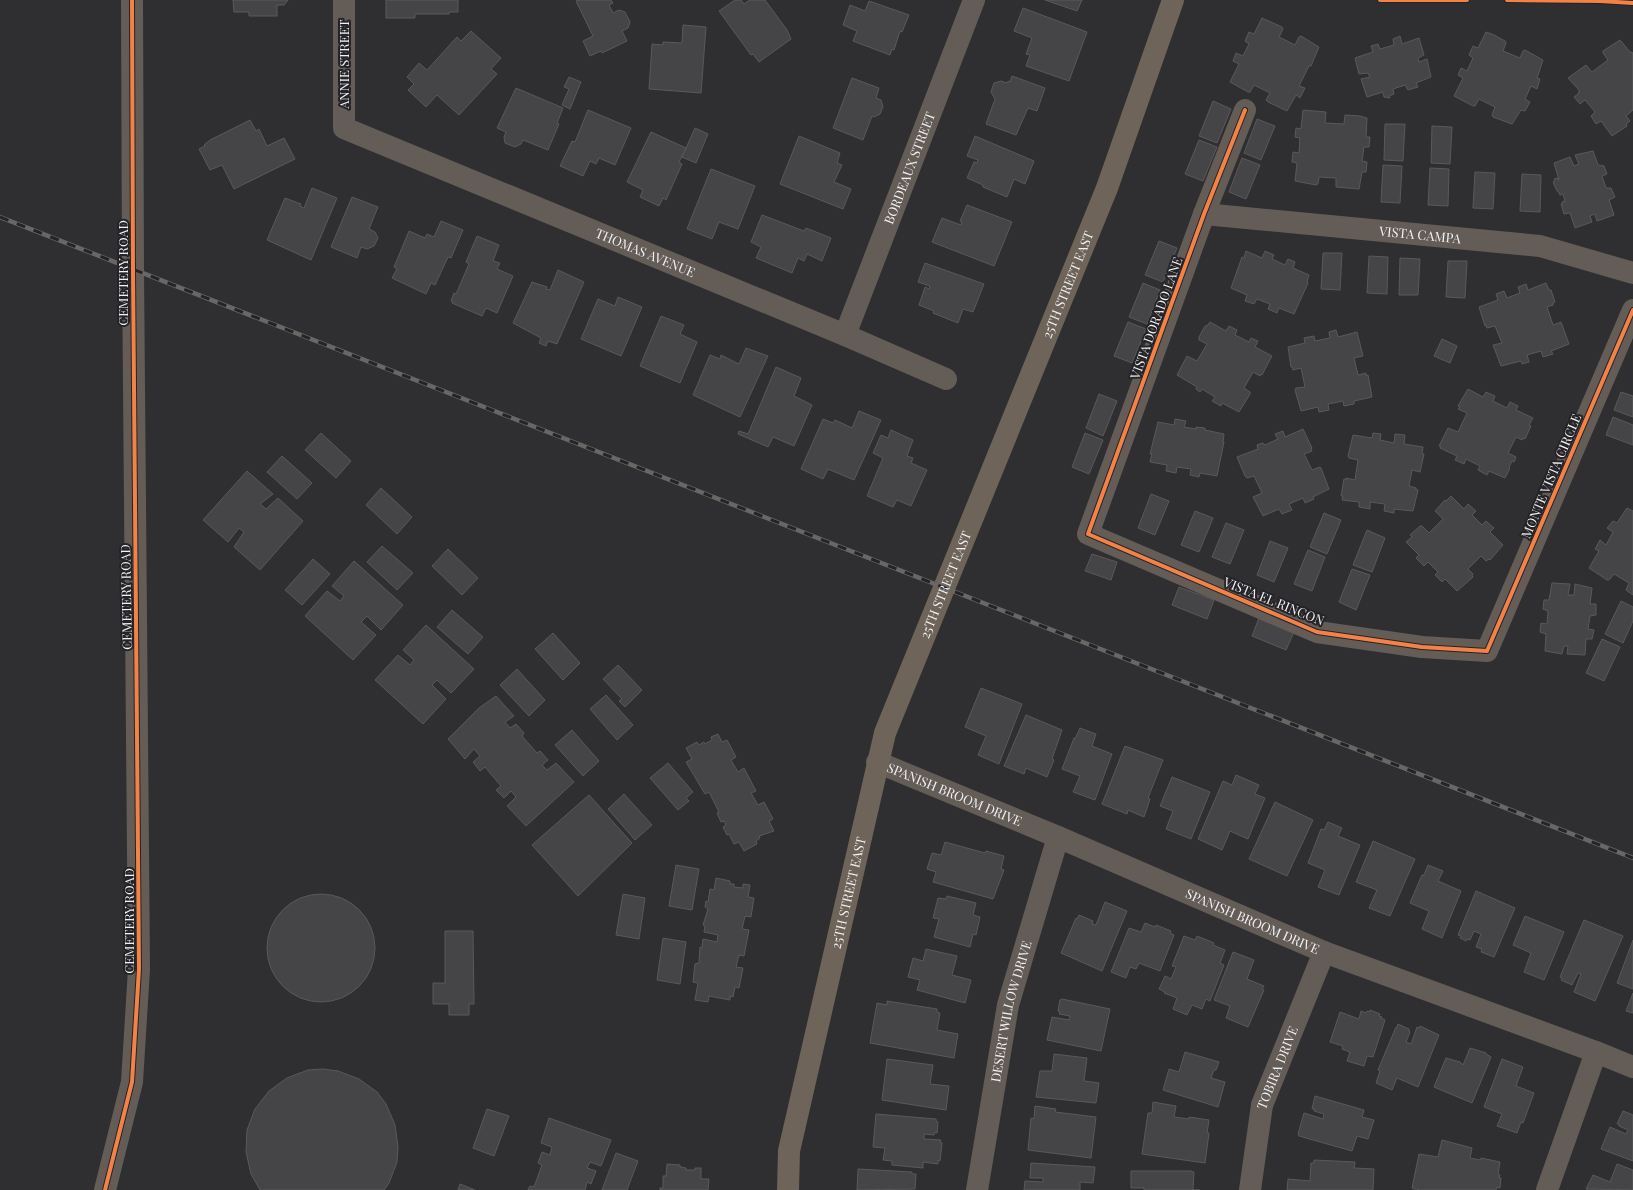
<svg xmlns="http://www.w3.org/2000/svg" width="1633" height="1190" font-family="'Playfair Display',serif">
	<style>
		.building { fill: #454446; stroke: #5a595a }
		.lines { fill: none; stroke-linecap: round; stroke-linejoin: round }
		.minor { stroke: #645d57; stroke-width: 22 }
		.major { stroke: #6e6459; stroke-width: 22 }
		.rail-casing { stroke: #696664; stroke-width: 4.5 }
		.rail { stroke: #242428; stroke-width: 3; stroke-dasharray: 9; stroke-linecap: butt }
		.cycleway-casing { stroke: #242428; stroke-width: 6 }
		.cycleway { stroke: #f48246; stroke-width: 4 }
		.labels { text-anchor: middle; stroke-width: 4; stroke-linejoin: round; paint-order: stroke }
		.street-label { font-size: 13px; fill: #f2f2f4; stroke: #242428 }
	</style>
	<rect width="100%" height="100%" fill="#2f2f31"/>
	<g class="building">
		<path d="M233,0H288L284,5H277V16H249V12H234Z"/>
		<path d="M386,0H458V12H449V14H415V18H386Z"/>
		<path d="M579,0H611L613,3L609,5L613,13L619,10L625,12L630,22L628,28L622,31L627,41L602,53L601,51L590,56L583,41L593,36L576,1Z"/>
		<path d="M735,0H741L744,4L750,0H765L787,30L791,39L759,62L753,54L751,55L719,11Z"/>
		<path d="M1045,0H1082L1077,11Z"/>
		<path d="M869,1L909,15L902,32L900,31L894,50L892,49L890,55L853,41L857,31L843,25L850,5L865,11Z"/>
		<path d="M1023,8L1087,32L1069,81L1026,66L1030,55L1026,54L1032,38L1014,31Z"/>
		<path d="M1262,18L1282,27L1283,29L1279,37L1295,45L1299,37L1301,36L1319,47L1311,66H1309L1299,86L1305,88L1300,98L1296,95L1287,111L1268,102L1266,100L1270,93L1254,85L1250,92H1248L1230,82L1239,64L1233,61L1236,53L1243,56L1249,44L1245,41L1249,32L1254,34Z"/>
		<path d="M683,25L706,27L701,93L649,89L652,44L663,45V42L682,43Z"/>
		<path d="M471,31L501,58L491,69L497,74L459,115L437,95L426,107L408,90L414,84L407,77L419,63L427,70L457,37L461,41Z"/>
		<path d="M1486,32L1494,35L1505,41L1506,43L1503,51L1520,58L1523,51L1525,50L1543,60L1537,78L1540,79L1537,89L1531,86L1525,99L1530,102L1525,111L1521,110L1512,124L1493,117L1492,115L1495,107L1479,99L1475,106H1473L1454,96L1463,78L1458,75L1461,68L1467,71L1473,58L1469,55L1473,46L1478,48Z"/>
		<path d="M1400,36L1402,44L1419,38L1424,55L1418,58L1419,62L1427,59L1431,77L1416,83L1418,87L1408,90L1405,85L1393,89L1394,94L1389,96L1390,98L1384,97L1383,92L1367,97L1361,79L1370,77L1368,73L1359,74L1355,58L1373,52L1371,46L1378,44L1380,49L1394,45L1393,39Z"/>
		<path d="M1620,40L1630,52L1633,53V110L1626,116L1630,121L1626,124L1627,126L1612,136L1601,121L1596,124L1591,116L1595,112L1585,100L1580,104L1574,97L1579,93V90L1568,78L1586,65L1592,72L1608,60L1603,53V51Z"/>
		<path d="M1012,76L1045,88L1037,111L1028,108L1016,135L986,124L995,99L991,92L994,83L1001,81L1007,83L1008,81L1010,82Z"/>
		<path d="M569,77L581,82L570,109L562,105L569,89L564,87Z"/>
		<path d="M852,78L879,88L876,98L881,100L883,107L880,114L874,117L872,116L863,140L833,128Z"/>
		<path d="M516,88L563,108L557,123L559,124L548,150L523,140L521,144L515,147L505,143L504,137L506,132L497,128Z"/>
		<path d="M1213,101L1231,109L1217,143L1199,136Z"/>
		<path d="M588,110L631,128L615,165L599,158L596,164L590,161L583,176L560,166L572,141L575,142Z"/>
		<path d="M1303,110L1326,112L1325,123L1344,124L1345,115L1360,116L1367,118L1366,137H1370L1369,147H1364L1362,161L1367,162L1366,172H1362L1359,189L1336,187V178L1319,177L1318,184L1316,185L1295,181L1297,163L1292,162L1293,152L1299,153L1300,138L1295,137L1296,128L1301,129Z"/>
		<path d="M1257,119L1275,126L1261,160L1244,153Z"/>
		<path d="M250,120L256,131L259,129L267,146L284,138L295,159L234,189L222,165L210,170L199,149L205,146L204,145L210,140Z"/>
		<path d="M1385,124H1405L1403,161L1384,160Z"/>
		<path d="M1432,126L1452,127L1450,164L1431,163Z"/>
		<path d="M695,128L708,134L696,163L682,157Z"/>
		<path d="M651,132L686,148L679,162L682,164L666,200L663,198L659,206L640,197L643,190L627,182Z"/>
		<path d="M799,136L840,153L837,163L842,165L834,182L851,189L843,209L780,184Z"/>
		<path d="M975,136L1034,161L1025,184L1014,179L1007,197L983,187V185L967,178L974,162L977,163L978,160L967,156Z"/>
		<path d="M1199,140L1217,147L1203,181L1185,174Z"/>
		<path d="M1593,151L1598,165L1604,166L1607,174L1602,176L1606,188H1611L1615,197L1609,200L1614,215L1597,221L1595,214L1590,216L1592,222L1575,228L1570,213L1564,214L1561,204H1563L1562,202L1565,201L1563,194L1560,195L1558,191H1557L1553,182L1555,181L1554,179L1557,178L1559,180L1554,163L1570,157L1574,166L1579,164L1575,155Z"/>
		<path d="M1242,158L1260,165L1246,199L1229,192Z"/>
		<path d="M1383,165L1402,166L1400,203L1381,202Z"/>
		<path d="M1430,168L1449,169L1448,206L1428,205Z"/>
		<path d="M711,169L755,186L738,229L719,222L712,239L687,229Z"/>
		<path d="M1475,172L1495,173L1493,209L1473,208Z"/>
		<path d="M1522,174L1541,175L1540,212L1520,211Z"/>
		<path d="M312,188L337,198L311,260L267,240L285,198L301,204L300,206L304,208Z"/>
		<path d="M352,197L378,207L369,229L375,232L378,238L374,246L367,249L361,247L357,258L331,247Z"/>
		<path d="M967,205L1012,222L994,266L932,242L942,218L961,225L962,222L960,221Z"/>
		<path d="M762,215L804,231L806,228L831,238L822,261L807,254L804,261L798,258L792,273L756,258L761,247L751,242Z"/>
		<path d="M441,221L463,230L451,258L448,257L435,285L431,283L426,294L392,278L397,269L394,267L409,231L425,238L427,234L434,237Z"/>
		<path d="M477,236L499,245L493,261L500,263L497,269L513,276L497,313L486,308L482,316L452,303L453,302L451,301L454,293L456,294L469,264L466,262Z"/>
		<path d="M1159,241L1177,248L1163,282L1145,275Z"/>
		<path d="M1246,251L1262,258L1265,251L1274,255L1272,259L1285,265L1288,259L1295,262L1293,268L1309,275L1307,282L1308,283L1294,314L1279,308L1277,313L1268,309L1270,304L1257,299L1254,304L1245,301L1247,295L1231,288L1242,257L1244,258Z"/>
		<path d="M1323,253H1342L1340,290L1321,289Z"/>
		<path d="M1369,256L1388,257L1387,294L1367,293Z"/>
		<path d="M1400,258L1420,259L1418,295H1399Z"/>
		<path d="M1448,261H1467L1465,298L1446,297Z"/>
		<path d="M925,263L984,284L973,312L963,309L958,323L933,313L934,311L919,305L925,287L929,289L930,286L918,282Z"/>
		<path d="M558,270L584,282L557,344L548,341L546,346L539,343L541,338L513,323L532,282L547,287L546,289L550,290Z"/>
		<path d="M1143,283L1160,290L1147,324L1129,317Z"/>
		<path d="M1546,283L1549,290H1551L1555,302L1553,303V305L1547,307L1553,325L1561,322L1569,344L1551,351L1553,354L1543,357L1541,351L1527,355L1529,362L1522,364L1521,361L1501,366L1493,345L1502,343L1495,326L1487,328L1486,325L1485,326L1479,307L1498,300L1496,294L1504,291L1507,298L1520,293L1518,287L1526,284L1528,290Z"/>
		<path d="M618,297L642,307L621,356L581,339L598,299L615,306Z"/>
		<path d="M661,316L684,325L680,334L697,342L680,383L640,366Z"/>
		<path d="M1128,322L1146,329L1132,363L1114,356Z"/>
		<path d="M1210,322L1226,331L1229,326L1237,330L1235,335L1249,342L1251,338L1258,341L1255,347L1272,356L1262,375L1261,374L1260,376L1253,372L1244,388L1250,392V394L1239,412L1222,403L1221,406L1212,401L1215,397L1202,389L1200,392L1196,389L1197,387L1177,375L1187,356L1197,361L1207,344L1199,340V337L1205,326H1207Z"/>
		<path d="M1336,330L1338,337L1357,332L1363,356L1354,358L1358,375L1366,373V376L1368,375L1372,397L1354,401V404L1344,406L1343,401L1328,404L1329,410L1319,412L1318,407L1301,411L1295,390L1296,388L1305,387L1301,368L1293,370L1292,367H1291L1288,347L1305,343L1304,338L1314,336L1315,341L1330,338L1329,332Z"/>
		<path d="M1442,339L1457,346L1450,363L1434,356Z"/>
		<path d="M746,348L768,356L740,417L693,395L710,355L720,359L721,355L739,364Z"/>
		<path d="M776,367L801,378L794,396L812,405L794,446L773,437L768,447L738,434L739,431L748,434Z"/>
		<path d="M1468,389L1483,397L1486,392L1495,396L1493,401L1507,408L1510,402L1518,406L1516,410L1533,418L1529,425L1531,426L1525,439L1523,438L1522,440L1516,437L1508,453L1516,457L1514,462L1512,461L1509,467L1510,468L1505,478L1489,471L1487,475L1478,470L1480,466L1466,459L1464,464L1455,460L1457,456L1440,448L1441,446H1439L1448,428L1458,432L1467,413L1458,409L1460,407L1458,406Z"/>
		<path d="M1621,392L1633,396V417L1614,410Z"/>
		<path d="M1099,394L1117,401L1103,436L1086,428Z"/>
		<path d="M859,411L881,420L854,480L828,469L823,479L801,469L823,419L833,423L835,420L852,428Z"/>
		<path d="M1613,417L1633,425V445L1606,435Z"/>
		<path d="M1175,419L1186,421L1184,427L1196,429V427L1205,428V430L1224,434L1223,442H1224L1217,476L1200,473L1199,477L1190,475L1191,469L1177,467L1176,473L1166,471L1167,465L1150,462L1152,454H1150L1158,422L1174,425Z"/>
		<path d="M1303,429L1312,448H1311L1312,451L1304,454L1312,470L1320,467L1321,468L1329,489L1313,497L1314,499L1305,503L1303,498L1289,504L1292,510L1282,514L1279,509L1263,516L1253,497L1262,493L1254,476L1247,478L1245,476L1237,457L1258,449L1257,445L1263,443L1265,445L1278,439L1275,434L1283,431L1285,437Z"/>
		<path d="M891,430L913,440L907,456L913,458L911,463L927,470L911,506L897,500L893,507L867,496L883,458L873,453L881,435L888,438Z"/>
		<path d="M321,433L351,461L336,478L305,450Z"/>
		<path d="M1085,433L1103,440L1089,474L1072,467Z"/>
		<path d="M1373,433L1381,434L1380,440L1394,443L1395,434L1405,435L1404,444L1423,447L1422,454H1424L1420,472L1412,470L1409,486L1416,488V490H1418L1413,511L1394,509V513L1384,511L1385,504L1370,502V509L1359,507V502L1342,500L1343,496H1341L1344,479L1346,480V478L1355,480L1358,460L1349,458L1348,456L1353,435L1372,438Z"/>
		<path d="M282,456L312,483L297,499L267,472Z"/>
		<path d="M247,471L273,494L260,504L266,509L278,498L303,521L260,570L234,547L244,532L239,528L228,542L203,520Z"/>
		<path d="M381,488L412,517L397,534L366,505Z"/>
		<path d="M1151,494L1169,501L1155,535L1138,528Z"/>
		<path d="M1451,496L1464,509L1468,504L1476,511L1472,515L1482,525L1486,521L1494,528L1490,532L1503,545L1490,560L1489,559L1486,561L1481,556L1468,569L1473,574L1472,576L1473,577L1457,591L1445,579L1442,582L1435,575L1438,572L1428,562L1424,566L1416,558L1419,555L1406,542L1412,537L1410,535L1420,526H1422L1429,533L1443,519L1435,511L1445,500L1446,501Z"/>
		<path d="M1627,508L1633,511V595L1626,590L1629,583L1614,574L1609,580H1607L1589,568L1599,551L1595,549L1600,540L1606,545L1613,532L1607,528L1613,521L1617,523Z"/>
		<path d="M1195,511L1213,518L1199,552L1181,545Z"/>
		<path d="M1324,513L1341,520L1327,554L1310,547Z"/>
		<path d="M1226,523L1244,530L1230,564L1212,557Z"/>
		<path d="M1367,530L1385,538L1372,572L1353,565Z"/>
		<path d="M1270,541L1288,548L1274,582L1257,575Z"/>
		<path d="M382,546L413,573L397,590L367,562Z"/>
		<path d="M448,549L478,578L462,595L432,566Z"/>
		<path d="M1308,550L1325,557L1312,591L1294,584Z"/>
		<path d="M1092,554L1117,562L1111,580L1085,571Z"/>
		<path d="M313,559L330,574L302,605L285,590Z"/>
		<path d="M354,561L403,605L381,630L367,616L361,622L376,635L353,660L305,616L327,591L340,601L344,596L332,586Z"/>
		<path d="M1352,569L1370,575L1356,610L1339,602Z"/>
		<path d="M1552,583L1570,584L1568,595H1574L1575,584L1592,588L1590,604H1596V615L1590,616L1588,629L1594,630L1592,639H1586L1585,655L1567,654L1568,646H1564L1562,654L1545,651L1546,634L1540,632L1541,623L1547,624L1548,611L1543,609L1544,600H1549Z"/>
		<path d="M1179,587L1214,600L1207,619L1172,605Z"/>
		<path d="M1621,601L1633,607V621L1623,643L1605,634Z"/>
		<path d="M452,610L483,637L468,654L437,627Z"/>
		<path d="M1259,618L1294,632L1286,650L1252,636Z"/>
		<path d="M426,625L474,669L451,693L437,680L432,685L446,699L423,724L375,680L398,655L410,665L414,660L403,650Z"/>
		<path d="M553,633L580,663L563,680L535,649Z"/>
		<path d="M1602,639L1620,647L1604,681L1586,673Z"/>
		<path d="M618,665L642,690L625,707L619,701L622,699L603,679Z"/>
		<path d="M517,669L545,700L529,716L500,685Z"/>
		<path d="M981,688L1022,704L999,764L978,755L986,736L965,727Z"/>
		<path d="M606,695L633,725L617,740L590,709Z"/>
		<path d="M496,696L514,716L505,722L510,728L516,724L524,733L522,736L537,753L540,751L548,760L542,765L547,770L556,763L574,782L526,826L507,806L516,797L511,791L504,798L496,790L501,786L485,767L480,771L473,762L480,756L474,749L465,759L448,739L479,708Z"/>
		<path d="M1026,715L1062,730L1052,759L1054,760L1047,777L1026,768L1024,774L1004,766Z"/>
		<path d="M1080,728L1096,734L1092,746L1112,754L1095,800L1073,792L1080,776L1062,769L1074,738L1075,739Z"/>
		<path d="M572,730L599,761L583,776L555,745Z"/>
		<path d="M718,734L722,742L727,740L736,757L731,760L738,772L744,768L756,791L751,793L758,805L764,802L773,819L769,821L774,831L759,836L760,838L756,841L757,844L744,851L739,842L734,844L729,834L727,835L723,827L726,825L724,821L721,822L717,813L719,812L709,792L705,794L686,762L692,759L686,748L697,742L699,745L704,742L705,744L712,740L711,737Z"/>
		<path d="M1125,746L1163,760L1148,798L1150,799L1144,817L1128,810L1127,814L1102,804Z"/>
		<path d="M668,763L693,792L686,798L689,801L678,810L650,778Z"/>
		<path d="M1236,775L1259,785L1255,794L1265,798L1248,839L1230,831L1222,850L1198,839L1223,781L1232,785Z"/>
		<path d="M1172,777L1210,792L1191,839L1166,829L1173,811L1160,806Z"/>
		<path d="M624,794L652,825L635,840L608,809Z"/>
		<path d="M589,795L632,843L578,896L532,845Z"/>
		<path d="M1275,802L1313,820L1287,876L1249,859Z"/>
		<path d="M1328,822L1342,828L1338,836L1360,845L1339,895L1318,887L1325,870L1308,863L1321,829L1324,830Z"/>
		<path d="M1373,841L1415,859L1390,916L1369,908L1377,890L1356,882Z"/>
		<path d="M945,842L985,853L986,851L1004,856L1001,869L1004,870L993,899L933,882L936,872L927,869L932,853L941,855Z"/>
		<path d="M676,865L699,869L692,910L669,906Z"/>
		<path d="M1428,865L1443,871L1438,881L1461,891L1442,938L1422,929L1429,911L1410,903L1422,875H1424Z"/>
		<path d="M716,878L730,881V884H734V887L743,888V884L750,885L748,897L754,898L751,917L745,916L742,929L749,930L744,956L739,955L736,967L743,968L739,988L735,987L733,997L730,996V1000L709,996L708,1002L695,1000L698,983L693,982L695,964L699,963L700,947L702,948L703,939L717,942L718,935L704,932L705,926L703,925L708,909L705,907L706,901L708,902L710,889L714,890Z"/>
		<path d="M1476,891L1515,908L1494,957L1481,952L1482,949L1476,947L1481,934L1474,931L1470,940L1467,939L1466,941L1460,938L1461,936L1458,935Z"/>
		<circle cx="321" cy="948" r="54"/>
		<path d="M623,894L645,898L639,939L616,935Z"/>
		<path d="M947,896L976,903L973,915L980,917L976,935L973,934L970,947L934,937L939,919L933,918L938,898L946,899Z"/>
		<path d="M1105,902L1127,911L1102,971L1061,953L1076,918L1077,919L1079,915L1093,921L1092,924L1096,925Z"/>
		<path d="M1525,916L1564,932L1544,980L1524,972L1531,953L1513,945Z"/>
		<path d="M1584,920L1623,936L1595,1001L1574,992L1581,974L1578,973L1572,985L1561,980L1562,978L1560,977Z"/>
		<path d="M1145,923L1155,927L1156,925L1171,931L1170,933L1174,935L1160,971L1139,963L1136,969L1130,967L1126,978L1111,972L1129,928L1141,932Z"/>
		<path d="M445,931H473L474,1004H469V1015H449V1004H433V983H445Z"/>
		<path d="M1184,936L1195,940L1197,936L1214,943L1213,945L1225,950L1220,963L1224,965L1210,1001L1206,999L1202,1009L1192,1005L1187,1015L1173,1009L1177,998L1164,993L1165,992L1159,989L1165,976L1171,979L1176,967L1172,966Z"/>
		<path d="M663,938L686,942L680,984L657,980Z"/>
		<path d="M1633,940V989L1617,983Z"/>
		<path d="M926,949L957,956L952,975L971,980L965,1003L917,990L920,980L908,977L913,958L923,961Z"/>
		<path d="M1233,952L1254,960L1247,979L1264,986L1262,989L1264,990L1248,1027L1226,1018L1230,1006L1214,1000Z"/>
		<path d="M1633,993V1013L1626,1011Z"/>
		<path d="M1062,999L1110,1009L1101,1051L1047,1040L1052,1017L1069,1020L1070,1016L1059,1014L1060,1012L1058,1011L1060,1000Z"/>
		<path d="M887,1001L937,1009V1012L940,1013L937,1030L958,1034L954,1058L870,1043L877,1003L887,1005Z"/>
		<path d="M1370,1010L1380,1014L1379,1016L1382,1017L1381,1018L1385,1020L1373,1057L1367,1056L1364,1066L1347,1061L1350,1052L1342,1049L1343,1046L1330,1042L1340,1012L1359,1019L1361,1011L1366,1013L1367,1011L1370,1012Z"/>
		<path d="M1398,1024L1409,1029V1031L1410,1032L1406,1042L1411,1044L1417,1027L1419,1028L1420,1026L1439,1035L1418,1087L1397,1078L1392,1090L1376,1083L1380,1071L1378,1070L1396,1027H1397Z"/>
		<path d="M1470,1048L1486,1053V1054L1491,1057L1472,1103L1434,1087L1446,1058L1460,1062L1463,1065Z"/>
		<path d="M1185,1052L1219,1062L1216,1070H1214L1211,1078L1225,1082L1218,1107L1163,1090L1169,1069L1179,1072Z"/>
		<path d="M1054,1054L1087,1058L1084,1081L1099,1083L1096,1103L1036,1097L1040,1071H1052Z"/>
		<path d="M887,1059L933,1065L930,1084L949,1086L946,1110L882,1100Z"/>
		<path d="M1502,1059L1523,1067L1516,1086L1534,1093L1523,1123L1521,1122L1517,1133L1497,1126L1502,1114L1484,1107Z"/>
		<path d="M323,1069L338,1071L359,1079L377,1092L386,1104L395,1125L398,1147L397,1162L389,1183L384,1190H260L251,1174L246,1152L247,1130L255,1109L269,1091L287,1078L308,1070Z"/>
		<path d="M1315,1096L1364,1110L1362,1117L1374,1120L1368,1139L1357,1136L1352,1151L1299,1136L1298,1134L1304,1113L1323,1119L1324,1114L1314,1111L1315,1109H1312Z"/>
		<path d="M1153,1102L1176,1106L1174,1117L1189,1119V1117L1209,1120L1207,1133H1209L1205,1163L1142,1154L1148,1113H1152Z"/>
		<path d="M1035,1106L1056,1109L1055,1112L1096,1117L1091,1158L1028,1150L1031,1118L1034,1119Z"/>
		<path d="M487,1109L509,1116L494,1156L473,1148Z"/>
		<path d="M1623,1111L1633,1115V1161L1601,1149L1610,1127L1626,1134L1628,1130L1619,1126V1124H1617Z"/>
		<path d="M876,1114L936,1119V1121L938,1122L937,1133L935,1132L934,1135L924,1134V1139L941,1140L940,1142L942,1143L940,1161L938,1160V1164L923,1162V1168L892,1165V1161L883,1160L885,1148L873,1147Z"/>
		<path d="M549,1118L611,1140L601,1166L590,1162L587,1168L596,1171L591,1184L587,1182L585,1190H528L530,1186L534,1187L542,1165L538,1163L542,1152L550,1155L552,1147L541,1143Z"/>
		<path d="M1442,1140L1472,1148L1470,1158L1480,1160L1481,1158L1500,1162L1498,1174L1500,1175L1499,1178H1501L1500,1188L1497,1187L1496,1190H1420L1412,1188L1419,1154L1438,1157Z"/>
		<path d="M616,1153L638,1161L627,1190H602Z"/>
		<path d="M1314,1160L1355,1162L1354,1168L1374,1169L1373,1190H1287L1288,1179L1310,1181L1311,1163H1314Z"/>
		<path d="M1031,1163L1095,1167L1093,1183L1080,1182V1190H1024L1025,1181L1043,1182V1178H1030Z"/>
		<path d="M667,1164L680,1165V1167L686,1168V1170H695V1168H701V1179H709L708,1190H660V1188H663V1176H666Z"/>
		<path d="M1617,1164L1633,1170V1190L1586,1189L1593,1175L1610,1182Z"/>
		<path d="M858,1169L912,1172V1174H916L915,1189L857,1190Z"/>
		<path d="M1131,1171H1192V1172H1194L1193,1190H1200H1144V1188H1131Z"/>
		<path d="M460,1184L475,1190H458Z"/>
	</g>
	<g class="lines">
		<g class="minor">
			<path id="s1" d="M344,0V128L845,335L946,379"/>
			<path d="M1245,110L1204,214L1088,534L1317,632L1422,647L1487,651L1633,310"/>
			<path id="s2" d="M1204,214L1540,246L1633,273"/>
			<path id="s3" d="M845,335L974,0"/>
			<path id="s4" d="M877,762L1058,837L1324,952L1596,1052L1633,1067"/>
			<path d="M105,1190L132,1082L139,969L133,270L132,0"/>
			<path id="s5" d="M977,1190L1008,1005L1058,837"/>
			<path id="s6" d="M1250,1190L1262,1105L1324,952"/>
			<path d="M1547,1190L1596,1052"/>
		</g>
		<path class="major" id="s7" d="M788,1190L789,1151L885,733L1107,188L1173,0"/>
		<defs>
			<path id="rail" d="M0,217L1633,858"/>
		</defs>
		<use href="#rail" class="rail-casing"/>
		<use href="#rail" class="rail"/>
		<defs>
			<g id="cycleway">
				<path d="M1380,0H1467"/>
				<path d="M1507,0L1600,1L1633,3"/>
				<path d="M1245,110L1204,214L1088,534L1317,632L1422,647L1487,651L1633,310"/>
				<path d="M105,1190L132,1082L139,969L133,270L132,0"/>
			</g>
		</defs>
		<use href="#cycleway" class="cycleway-casing"/>
		<use href="#cycleway" class="cycleway"/>
	</g>
	<g class="labels">
		<g class="street-label">
			<text transform="translate(344 64) rotate(-90)" y="5">ANNIE STREET</text>
			<text dy="5" stroke="none"><textPath href="#s3" startOffset="179">BORDEAUX STREET</textPath></text>
			<text dy="5" stroke="none"><textPath href="#s2" startOffset="217">VISTA CAMPA</textPath></text>
			<text dy="5" stroke="none"><textPath href="#s1" startOffset="454">THOMAS AVENUE</textPath></text>
			<text transform="translate(123 273) rotate(-90)" y="5">CEMETERY ROAD</text>
			<text dy="5" stroke="none"><textPath href="#s7" startOffset="952">25TH STREET EAST</textPath></text>
			<text transform="translate(1156 318) rotate(-70)" y="5">VISTA DORADO LANE</text>
			<text transform="translate(1551 476) rotate(-67)" y="5">MONTE VISTA CIRCLE</text>
			<text dy="5" stroke="none"><textPath href="#s7" startOffset="628">25TH STREET EAST</textPath></text>
			<text transform="translate(126 597) rotate(-91)" y="5">CEMETERY ROAD</text>
			<text transform="translate(1274 601) rotate(22)" y="5">VISTA EL RINCON</text>
			<text dy="5" stroke="none"><textPath href="#s4" startOffset="84">SPANISH BROOM DRIVE</textPath></text>
			<text dy="5" stroke="none"><textPath href="#s7" startOffset="304">25TH STREET EAST</textPath></text>
			<text transform="translate(129 921) rotate(-90)" y="5">CEMETERY ROAD</text>
			<text dy="5" stroke="none"><textPath href="#s4" startOffset="408">SPANISH BROOM DRIVE</textPath></text>
			<text dy="5" stroke="none"><textPath href="#s5" startOffset="182">DESERT WILLOW DRIVE</textPath></text>
			<text dy="5" stroke="none"><textPath href="#s6" startOffset="126">TOBIRA DRIVE</textPath></text>
		</g>
	</g>
</svg>
